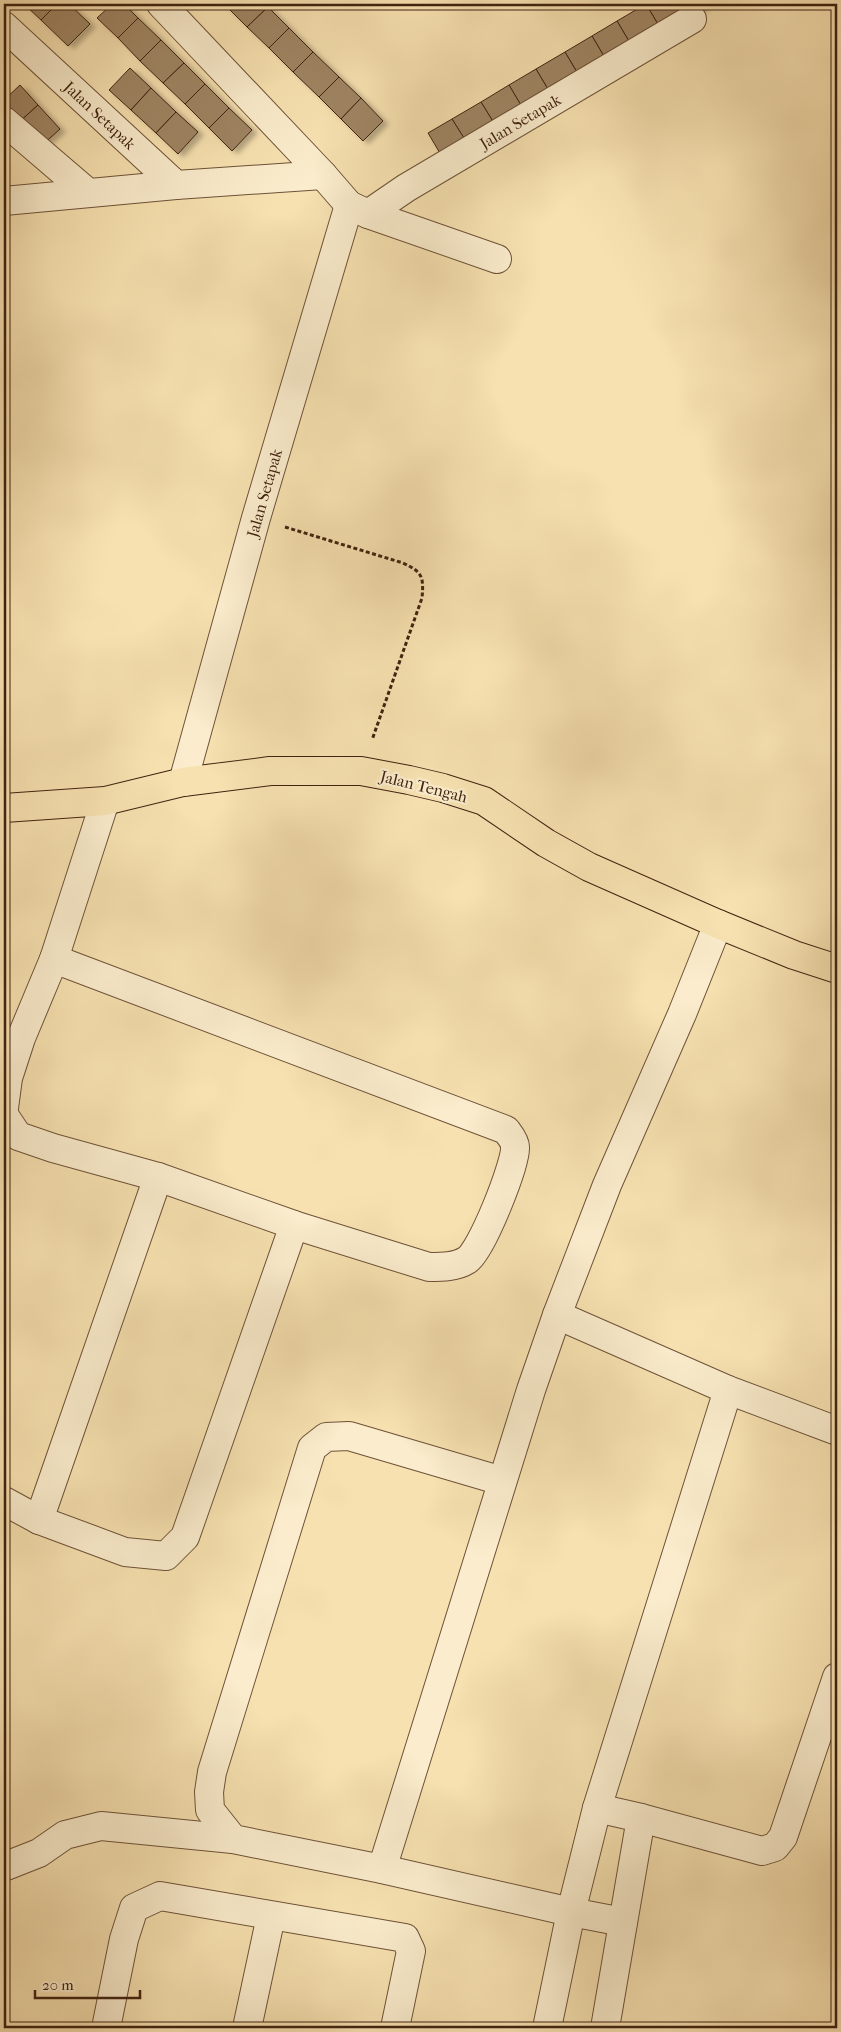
<svg xmlns="http://www.w3.org/2000/svg" width="841" height="2032" font-family="'IM FELL French Canon',serif">
	<style>
		.building { fill: #9f8563; stroke: #402210; filter: url(#shadow) }
		.lines { fill: none; stroke-linecap: round; stroke-linejoin: round }
		.minor-casing { stroke: #6e5238; stroke-width: 30 }
		.major-casing { stroke: #402210; stroke-width: 30 }
		.path { stroke: #402210; stroke-width: 3; stroke-dasharray: 4 2.5; stroke-linecap: butt }
		.minor { stroke: #faeccc; stroke-width: 28 }
		.major { stroke: #f7e1b0; stroke-width: 28 }
		.labels { text-anchor: middle; stroke-width: 4.5; stroke-linejoin: round; paint-order: stroke }
		.street-label { font-size: 16px; fill: #402210; stroke: #faeccc }
	</style>
	<defs>
		<filter id="shadow"><feDropShadow dx="5.5" dy="3" stdDeviation="2.5" flood-color="#0004"/></filter>
	</defs>
	<rect width="100%" height="100%" fill="#f7e1b0"/>
	<filter id="stains"><feTurbulence type="fractalNoise" baseFrequency=".004" numOctaves="4"/><feColorMatrix values="0 0 0 0 .2 0 0 0 0 .09 0 0 0 0 .02 0 0 0 .5 -.17"/></filter>
	<radialGradient id="worn" r=".72"><stop offset=".6" stop-color="#630" stop-opacity="0"/><stop offset="1" stop-color="#630" stop-opacity=".3"/></radialGradient>
	<g class="building">
		<path d="M24,4H57L41,20Z"/>
		<path d="M57,4H69L90,24L68,46L41,20Z"/>
		<path d="M112,4H124L138,18L118,38L97,18Z"/>
		<path d="M224,4H264L268,7L247,27Z"/>
		<path d="M646,4H682L689,14L662,31Z"/>
		<path d="M646,4L662,31L633,48L617,21Z"/>
		<path d="M682,4H707L689,14Z"/>
		<path d="M268,7L289,28L269,48L247,27Z"/>
		<path d="M138,18L161,40L140,61L118,38Z"/>
		<path d="M617,21L633,48L608,63L592,36Z"/>
		<path d="M289,28L313,52L293,72L269,48Z"/>
		<path d="M592,36L608,63L581,79L565,52Z"/>
		<path d="M161,40L184,63L163,83L140,61Z"/>
		<path d="M313,52L339,77L319,97L293,72Z"/>
		<path d="M565,52L581,79L552,96L536,69Z"/>
		<path d="M184,63L205,84L185,104L163,83Z"/>
		<path d="M130,68L151,88L131,110L109,90Z"/>
		<path d="M536,69L552,96L525,112L509,85Z"/>
		<path d="M339,77L361,98L341,119L319,97Z"/>
		<path d="M205,84L229,108L209,128L185,104Z"/>
		<path d="M20,85L38,105L17,124L4,109V100Z"/>
		<path d="M509,85L525,112L497,128L481,102Z"/>
		<path d="M151,88L176,112L156,133L131,110Z"/>
		<path d="M361,98L383,121L363,141L341,119Z"/>
		<path d="M481,102L497,128L469,146L452,119Z"/>
		<path d="M38,105L60,129L39,148L17,124Z"/>
		<path d="M229,108L252,130L232,151L209,128Z"/>
		<path d="M176,112L198,132L178,154L156,133Z"/>
		<path d="M452,119L469,146L444,160L428,133Z"/>
	</g>
	<g class="lines">
		<defs>
			<g id="minor">
				<path d="M161,4L323,175L349,205L368,214L406,188L692,19"/>
				<path d="M4,26L176,185L323,175"/>
				<path d="M4,121L87,192"/>
				<path d="M4,201L176,185"/>
				<path d="M368,214L497,259"/>
				<path d="M183,782L256,518L349,205"/>
				<path d="M54,959L506,1130C509,1134 515,1141 515,1147C516,1164 481,1252 467,1260C456,1267 442,1267 429,1267L294,1225"/>
				<path d="M4,1108L8,1078L21,1038L54,959L105,801"/>
				<path d="M4,1115L18,1136L53,1148L158,1177L294,1225L185,1537L166,1556L125,1552L39,1520L4,1501"/>
				<path d="M557,1315L728,1390L837,1431"/>
				<path d="M502,1481L349,1436L326,1437L312,1448L212,1772L209,1792L210,1810L233,1839L382,1869L571,1912L623,1922"/>
				<path d="M39,1520L158,1177"/>
				<path d="M597,1808L641,1818L762,1851L775,1847L783,1837L837,1677"/>
				<path d="M4,1865L6,1866L39,1853L65,1835L101,1826L233,1839"/>
				<path d="M382,1869L531,1390L557,1315L607,1185L682,1014L718,924"/>
				<path d="M106,2028L124,1939L134,1908L160,1896L405,1938L411,1951L395,2028"/>
				<path d="M247,2028L271,1916"/>
				<path d="M547,2028L571,1912L597,1808L728,1390"/>
				<path d="M605,2028L641,1818"/>
			</g>
			<path id="major" d="M4,808L105,801L183,782L270,771H361L409,780L443,788L484,801L546,843L589,867L718,924L794,955L837,969"/>
		</defs>
		<use href="#minor" class="minor-casing"/>
		<use href="#major" class="major-casing"/>
		<path class="path" d="M285,527L403,563C422,572 424,576 422,598L372,740"/>
		<use href="#minor" class="minor"/>
		<use href="#major" class="major"/>
	</g>
	<g class="labels">
		<g class="street-label">
			<text transform="translate(100 115) rotate(43)" y="6">Jalan Setapak</text>
			<text transform="translate(520 121) rotate(-31)" y="6">Jalan Setapak</text>
			<text transform="translate(264 493) rotate(-74)" y="6">Jalan Setapak</text>
			<text transform="translate(424 786) rotate(14)" y="6">Jalan Tengah</text>
		</g>
	</g>
	<rect width="841" height="2032" fill="none" stroke="#f7e1b0" stroke-width="20"/>
	<rect x="5" y="5" width="831" height="2022" fill="none" stroke="#402210" stroke-width="2.5"/>
	<rect x="10" y="10" width="821" height="2012" fill="none" stroke="#402210"/>
	<path d="M35 1990v8h105v-8" fill="none" stroke="#402210" stroke-width="2.5"/>
	<text x="42" y="1990" font-size="15" fill="#402210" stroke="#faeccc" stroke-width="4" paint-order="stroke">20 m</text>
	<rect width="100%" height="100%" filter="url(#stains)"/>
	<rect width="100%" height="100%" fill="url(#worn)"/>
</svg>
